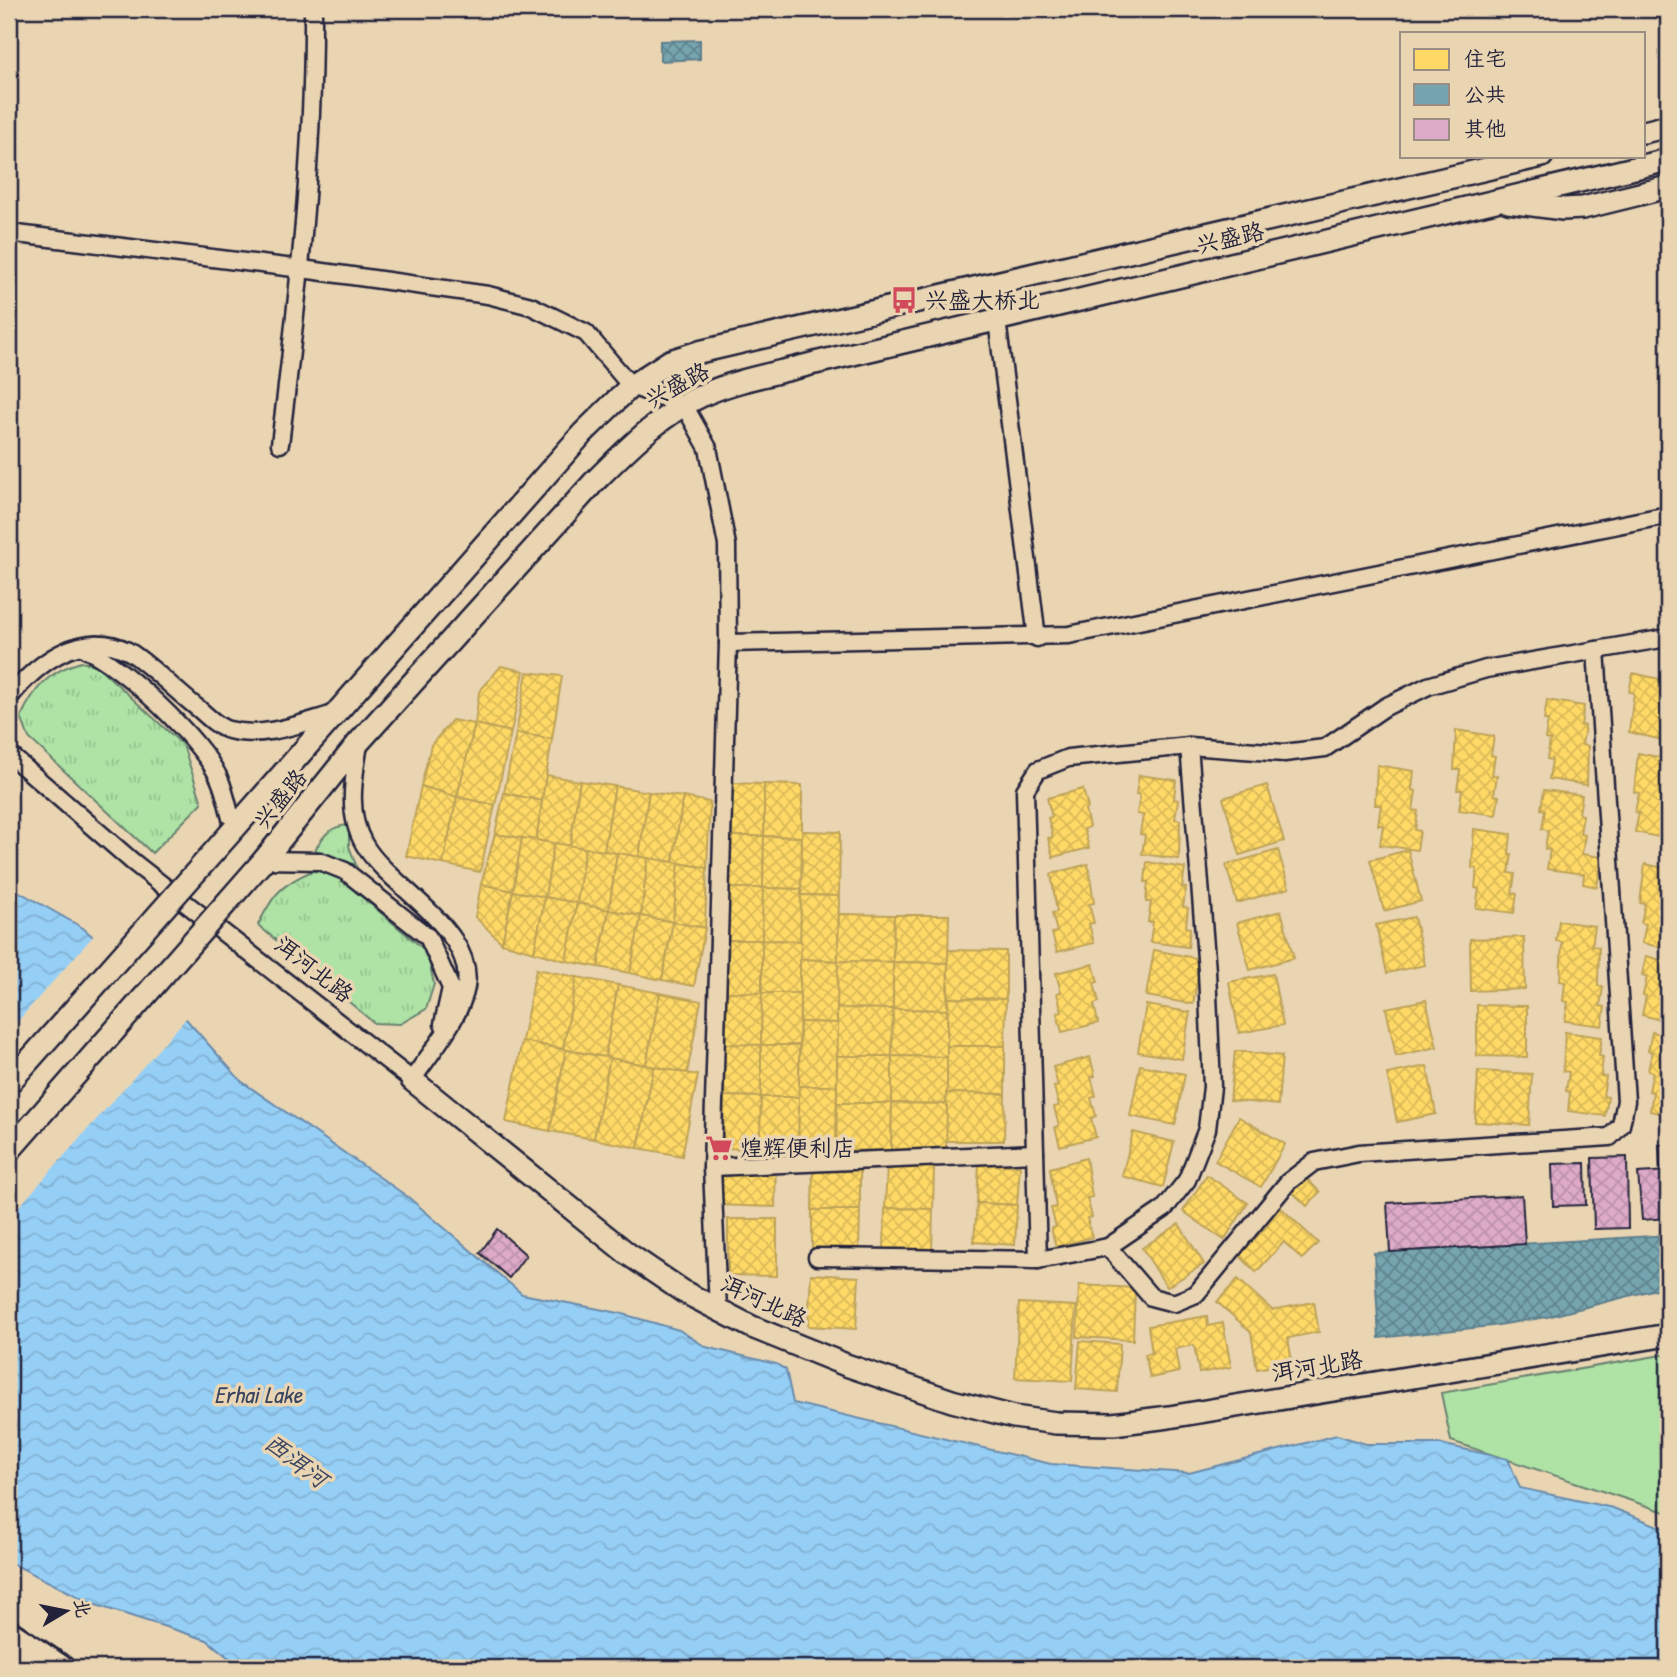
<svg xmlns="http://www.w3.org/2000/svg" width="1677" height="1677" font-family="'Patrick Hand','LXGW WenKai TC',sans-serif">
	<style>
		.grass { fill: url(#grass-tufts); stroke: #688270; stroke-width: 2 }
		.park { fill: #aee3a5; stroke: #688270; stroke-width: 2 }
		.water { fill: url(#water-waves); stroke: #688aab; stroke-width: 2 }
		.pier { fill: #ead5b3 }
		.homes { fill: url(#homes-cross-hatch); stroke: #bda259; stroke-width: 2 }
		.public { fill: url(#public-cross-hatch); stroke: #5d7e8c; stroke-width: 2 }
		.building { fill: url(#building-cross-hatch); stroke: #22223b; stroke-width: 2 }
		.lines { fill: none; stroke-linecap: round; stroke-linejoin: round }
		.street-casing { stroke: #22223b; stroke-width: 21 }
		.secondary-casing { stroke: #22223b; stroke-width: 26 }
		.primary-casing { stroke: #22223b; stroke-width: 30 }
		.street { stroke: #ead5b3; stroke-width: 16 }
		.secondary { stroke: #ead5b3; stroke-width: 21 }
		.primary { stroke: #ead5b3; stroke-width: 24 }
		.secondary-bridge-casing { stroke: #22223b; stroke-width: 26; stroke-linecap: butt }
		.secondary-bridge { stroke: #ead5b3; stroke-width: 21 }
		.labels { text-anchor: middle; stroke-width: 7; stroke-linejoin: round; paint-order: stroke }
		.street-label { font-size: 23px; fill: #22223b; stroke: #ead5b3 }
		.poi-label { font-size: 23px; fill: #22223b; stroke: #ead5b3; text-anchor: start }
		.water-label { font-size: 24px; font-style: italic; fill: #394560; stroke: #ead5b3 }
	</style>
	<defs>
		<pattern id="grass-tufts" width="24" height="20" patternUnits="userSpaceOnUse" patternTransform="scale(1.75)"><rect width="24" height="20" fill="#aee3a5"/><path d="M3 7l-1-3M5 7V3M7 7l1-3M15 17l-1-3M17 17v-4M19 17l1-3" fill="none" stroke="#95c28f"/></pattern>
		<pattern id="water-waves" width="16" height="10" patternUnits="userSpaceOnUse" patternTransform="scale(1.75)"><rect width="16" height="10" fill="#96cff5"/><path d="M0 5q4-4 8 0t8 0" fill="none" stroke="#81b1d3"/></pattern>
		<pattern id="homes-cross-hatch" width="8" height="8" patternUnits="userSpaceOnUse" patternTransform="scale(1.75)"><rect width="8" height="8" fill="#ffd966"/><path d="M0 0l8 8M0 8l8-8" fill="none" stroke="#daba59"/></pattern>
		<pattern id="public-cross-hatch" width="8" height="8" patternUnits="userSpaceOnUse" patternTransform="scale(1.75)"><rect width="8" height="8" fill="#76a5af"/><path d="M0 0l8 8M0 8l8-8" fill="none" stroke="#608690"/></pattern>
		<pattern id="building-cross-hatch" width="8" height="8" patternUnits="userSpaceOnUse" patternTransform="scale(1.75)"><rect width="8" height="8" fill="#ddaac8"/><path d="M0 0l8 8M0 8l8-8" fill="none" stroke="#bd92ad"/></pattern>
	</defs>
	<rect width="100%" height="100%" fill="#ead5b3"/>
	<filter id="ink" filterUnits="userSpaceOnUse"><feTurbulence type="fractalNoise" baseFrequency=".0143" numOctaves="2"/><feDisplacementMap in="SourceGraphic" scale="14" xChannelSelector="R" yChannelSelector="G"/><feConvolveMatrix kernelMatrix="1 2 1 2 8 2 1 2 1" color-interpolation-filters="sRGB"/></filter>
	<g filter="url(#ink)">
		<g class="grass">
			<path d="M81,662L96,665L183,745L202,803L152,853L29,738L21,717C34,688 49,671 81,662Z"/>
			<path d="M349,825V846L356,865L315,850C324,834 331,826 349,825Z"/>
			<path d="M312,871L334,873L427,952L434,984L426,1009L400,1024L374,1023L258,925C273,895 280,885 312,871Z"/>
		</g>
		<path class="park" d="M1668,1354V1513L1451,1441L1441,1393Z"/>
		<path class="water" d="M9,886L83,928L186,1019L241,1081L408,1197L522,1294L619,1313L679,1330L706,1347L776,1364L786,1370L793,1403L1051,1464L1189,1473L1337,1435L1366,1444H1441L1508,1459L1520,1488L1613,1508L1668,1530V1668H241L207,1640L93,1604L9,1562Z"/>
		<path class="pier" d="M95,934L188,1016L9,1218V1031Z"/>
		<g class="homes">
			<path d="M501,666L524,671L511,732L475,724L479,692Z"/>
			<path d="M527,672L562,676L552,739L516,733Z"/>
			<path d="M1633,673L1668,681L1666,741L1629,732L1634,693L1629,692Z"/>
			<path d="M1547,700L1584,706L1581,725L1585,726L1582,745L1588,746L1587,785L1549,779L1552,760L1547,759L1550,740L1545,739L1548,720H1544Z"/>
			<path d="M452,720L475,724L457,797L421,786L431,745Z"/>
			<path d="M475,724L511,732L495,805L457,797Z"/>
			<path d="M1456,730L1494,736L1491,755L1495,756L1492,775L1497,776L1494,795L1499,796L1496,815L1459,810L1462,790H1457L1460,770H1454Z"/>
			<path d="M516,733L552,739L542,801L504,793Z"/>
			<path d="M1638,753L1668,759V839L1635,832L1639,813L1635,812L1639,793L1634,792Z"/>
			<path d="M1377,765L1414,771L1412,790L1416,791L1413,810L1418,811L1415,830L1420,831L1417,850L1380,845L1383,825H1378L1381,805H1375Z"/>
			<path d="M546,775L580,781L570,846L536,840Z"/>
			<path d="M1139,775L1176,780L1174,799L1178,800L1175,819L1180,820L1179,859L1142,854L1145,835L1140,834L1143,815L1137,814L1140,795L1136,794Z"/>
			<path d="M580,781L615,786L604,851L570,846Z"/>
			<path d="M727,783L764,784V836H727Z"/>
			<path d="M764,784L802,785V837L764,836Z"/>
			<path d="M1267,785L1284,841L1240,855L1223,798Z"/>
			<path d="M421,786L457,797L443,864L406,856Z"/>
			<path d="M615,786L649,792L639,857L604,851Z"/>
			<path d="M1083,789L1088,808L1085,809L1089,827L1084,829L1089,848L1053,857L1048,838L1053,837L1048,818L1052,817L1047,798Z"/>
			<path d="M1544,790L1582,795L1579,814L1583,815L1580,834L1585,835L1582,854L1602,857L1597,887L1583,884L1584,874L1547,869L1550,850L1545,849L1548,830L1542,829L1545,810L1541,809Z"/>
			<path d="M649,792L683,797L673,862L639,857Z"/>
			<path d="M504,793L542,801L536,840L495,834Z"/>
			<path d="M457,797L495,805L480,872L443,864Z"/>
			<path d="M683,797L710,802L707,868L673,862Z"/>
			<path d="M1474,829L1511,834L1509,854H1512L1509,873L1515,874L1512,893L1517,894L1514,913L1476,908L1479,889L1475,888L1477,869L1472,868Z"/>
			<path d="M802,831L840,832L839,896L801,895Z"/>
			<path d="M495,834L522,838L513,891L481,884Z"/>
			<path d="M727,836H764L763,888H726Z"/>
			<path d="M764,836L802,837L801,889L763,888Z"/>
			<path d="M522,838L554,843L545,897L513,891Z"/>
			<path d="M554,843L585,848L577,903L545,897Z"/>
			<path d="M585,848L617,853L609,910L577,903Z"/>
			<path d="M1278,850L1289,888L1237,903L1226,865Z"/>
			<path d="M1408,850L1421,901L1384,911L1370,860Z"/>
			<path d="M617,853L648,858L641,916L609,910Z"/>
			<path d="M648,858L679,863L673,922L641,916Z"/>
			<path d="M1147,862L1185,868L1182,887L1186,888L1183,907L1188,908L1186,927L1190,928L1188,947L1150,942L1153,922H1148L1151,902H1146L1148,882H1145Z"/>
			<path d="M679,863L707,868L705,928L673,922Z"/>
			<path d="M1088,864L1094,903L1089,904L1094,923L1089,924L1094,943L1057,952L1052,933L1057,932L1052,913L1057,912L1051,874Z"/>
			<path d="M1645,864L1668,869V949L1642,943L1646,924L1641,923L1645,904L1640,903Z"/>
			<path d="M481,884L513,891L502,943L475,917Z"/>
			<path d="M726,888H763L762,940H725Z"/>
			<path d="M763,888L801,889V941L762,940Z"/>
			<path d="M513,891L545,897L534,952L502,943Z"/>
			<path d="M801,895L839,896L838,961L800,959Z"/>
			<path d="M545,897L577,903L566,961L534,952Z"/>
			<path d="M577,903L609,910L598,967L566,961Z"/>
			<path d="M609,910L641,916L630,973L598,967Z"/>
			<path d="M1281,911L1294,958L1250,970L1237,923Z"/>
			<path d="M839,914L894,915L893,962L838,961Z"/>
			<path d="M894,915H949L948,963L893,962Z"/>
			<path d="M641,916L673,922L662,980L630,973Z"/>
			<path d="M1414,917L1425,965L1387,973L1376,925Z"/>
			<path d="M1559,921L1595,926L1592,946L1599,947L1598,986L1603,987L1600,1006L1605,1007L1602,1026L1565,1021L1568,1002L1563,1001L1565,982L1560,981L1562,942L1556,941Z"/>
			<path d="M673,922L705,928L694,986L662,980Z"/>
			<path d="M1524,937L1525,989L1471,991L1470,939Z"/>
			<path d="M725,940H762V993L725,992Z"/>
			<path d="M762,940L801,941L800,993H762Z"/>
			<path d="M948,950L1006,951V999L948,998Z"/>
			<path d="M1154,950L1201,959L1193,1004L1146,996Z"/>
			<path d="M1646,956L1668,962V1022L1642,1015L1646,996L1643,995L1647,977L1642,975Z"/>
			<path d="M800,959L838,961V1023L800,1022Z"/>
			<path d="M838,961L893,962V1009L837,1008Z"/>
			<path d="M893,962L948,963L947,1010L893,1009Z"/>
			<path d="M1093,964L1098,982L1094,983L1099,1002L1094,1004L1098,1023L1062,1032L1057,1013L1062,1012L1057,993L1061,992L1056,973Z"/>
			<path d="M536,969L577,977L563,1049L522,1041Z"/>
			<path d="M1273,974L1283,1025L1239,1033L1229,982Z"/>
			<path d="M577,977L618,985L605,1057L563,1049Z"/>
			<path d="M618,985L660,993L646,1065L605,1057Z"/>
			<path d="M725,992L762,993L761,1045L724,1044Z"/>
			<path d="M660,993L701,1001L687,1073L646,1065Z"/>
			<path d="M762,993H800L799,1045H761Z"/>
			<path d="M948,998L1006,999L1005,1046H947Z"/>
			<path d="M1426,1000L1437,1047L1396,1056L1386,1008Z"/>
			<path d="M1146,1005L1190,1012L1182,1059L1138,1052Z"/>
			<path d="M1477,1005L1527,1006V1057L1477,1056Z"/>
			<path d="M837,1008L893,1009L892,1056H837Z"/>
			<path d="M893,1009L947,1010V1057L892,1056Z"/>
			<path d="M800,1022L838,1023L837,1086H799Z"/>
			<path d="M1565,1032L1602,1037L1599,1056L1603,1057L1601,1076L1606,1077L1603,1096L1608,1097L1605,1116L1568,1111L1570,1092L1566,1091L1569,1072L1563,1071Z"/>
			<path d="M1652,1032L1668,1035V1115L1650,1111L1653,1092L1649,1091L1653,1072L1648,1071L1652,1052L1648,1051Z"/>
			<path d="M522,1041L566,1050L550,1131L506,1122Z"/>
			<path d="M724,1044L761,1045V1097L724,1096Z"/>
			<rect x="761" y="1045" width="38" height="52"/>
			<path d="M947,1046H1005V1094L946,1093Z"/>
			<path d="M566,1050L610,1058L594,1139L550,1131Z"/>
			<path d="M1235,1051L1282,1056L1278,1105L1230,1100Z"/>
			<rect x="837" y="1056" width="55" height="47"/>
			<path d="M892,1056L947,1057V1104L892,1103Z"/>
			<path d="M1090,1057L1095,1076L1091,1077L1096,1096L1091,1098L1096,1116L1091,1118L1096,1137L1060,1146L1055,1127L1059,1126L1054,1107L1059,1106L1054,1087L1058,1086L1053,1067Z"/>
			<path d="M610,1058L654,1067L638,1148L594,1139Z"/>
			<path d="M1140,1065L1185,1074L1175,1125L1130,1116Z"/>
			<path d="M1427,1066L1436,1114L1397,1122L1387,1074Z"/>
			<path d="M654,1067L698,1075L682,1156L638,1148Z"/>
			<path d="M1478,1071L1532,1074L1529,1125L1475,1122Z"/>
			<path d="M799,1086H837L836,1150L798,1149Z"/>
			<path d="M946,1093L1005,1094L1004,1141H946Z"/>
			<path d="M724,1096L761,1097L760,1149L723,1148Z"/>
			<path d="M761,1097H799L798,1149H760Z"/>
			<path d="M837,1103H892L891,1151L836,1150Z"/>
			<path d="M892,1103L947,1104L946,1151H891Z"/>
			<path d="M1239,1117L1285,1144L1261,1187L1215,1161Z"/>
			<path d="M1133,1132L1174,1142L1163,1187L1122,1176Z"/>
			<path d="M720,1156L776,1158L775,1207L718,1205Z"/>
			<path d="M1086,1158L1092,1197L1087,1198L1092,1217L1087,1218L1092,1237L1056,1247L1051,1228L1056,1227L1051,1208L1056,1207L1050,1168Z"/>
			<path d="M979,1163L1020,1166L1017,1205L977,1203Z"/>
			<path d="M887,1165L934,1167L933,1209L885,1208Z"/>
			<path d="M813,1168H860V1210H812Z"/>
			<path d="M1207,1175L1248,1203L1224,1240L1183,1211Z"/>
			<path d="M1305,1177L1320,1192L1307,1206L1291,1191Z"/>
			<path d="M977,1203L1017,1205L1015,1245L974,1242Z"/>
			<path d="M1276,1203L1318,1243L1302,1259L1284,1242L1256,1272L1239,1255L1268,1225L1261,1219Z"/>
			<path d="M885,1208L933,1209L932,1251L884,1250Z"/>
			<path d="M812,1210H860L859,1252H812Z"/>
			<path d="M728,1219H777V1276L728,1275Z"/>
			<path d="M1179,1224L1204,1264L1167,1287L1142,1248Z"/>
			<path d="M811,1274L859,1277L856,1329L808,1326Z"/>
			<path d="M1238,1279L1272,1310L1314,1302L1319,1332L1288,1338L1292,1362L1257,1369L1251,1332L1217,1302Z"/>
			<path d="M1079,1285L1135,1288L1133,1340L1077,1337Z"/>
			<path d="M1019,1303L1076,1306L1072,1381L1015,1378Z"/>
			<path d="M1207,1316L1208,1326L1223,1323L1231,1367L1199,1373L1194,1345L1175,1349L1179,1372L1150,1378L1145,1354L1152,1353L1148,1326Z"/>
			<path d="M1080,1341L1120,1344L1117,1392L1076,1389Z"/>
		</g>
		<g class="public">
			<path d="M700,40V59L660,61V41Z"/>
			<path d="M1668,1235V1286L1547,1317L1492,1326L1379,1338L1374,1253Z"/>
		</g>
		<g class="building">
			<path d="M1668,1144V1168L1660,1169L1659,1145Z"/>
			<path d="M1627,1157L1628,1228L1594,1229L1592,1158Z"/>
			<path d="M1585,1163L1586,1205L1553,1206L1552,1164Z"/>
			<path d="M1668,1171V1218L1642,1220L1638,1173Z"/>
			<path d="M1522,1195L1525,1244L1390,1252L1387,1203Z"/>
			<path d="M497,1229L526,1255L509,1278L480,1253Z"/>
		</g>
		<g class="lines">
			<defs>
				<g id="street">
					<path d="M9,233L302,269L488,295L531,306L586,333L631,386L684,405L708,448L727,545L728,643L712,1167L718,1310"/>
					<path d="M997,320L1037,638"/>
					<path d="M280,444C298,299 314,155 313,9"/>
					<path d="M728,643L1069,635L1668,515"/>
					<path d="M85,649C123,666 201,739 219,778C226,793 229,813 234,829"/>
					<path d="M9,698C36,664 81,628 128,651C145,660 180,695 199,709C207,716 219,728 229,730C263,739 302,723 334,714"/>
					<path d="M9,754L133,862L412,1080C429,1055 453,1027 463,998C487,934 389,889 364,844C346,813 354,776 359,744"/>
					<path d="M264,860L320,861L345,871L428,937L451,988L443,1024"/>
					<path d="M712,1167L1035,1153"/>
					<path d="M1108,1247L1151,1297L1174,1303L1196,1294L1288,1182L1314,1162L1359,1153L1610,1137L1621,1125L1626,1101L1596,650"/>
					<path d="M817,1257L1038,1260L1108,1247L1164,1209L1187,1180L1207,1129L1212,1087L1207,971L1189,746"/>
					<path d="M1038,1260L1025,790L1038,770L1068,758L1189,746L1284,753L1325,748L1385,707L1428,686L1486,669L1667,638"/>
				</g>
				<g id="secondary">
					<path d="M1644,132L1668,126"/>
					<path d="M1508,202L1563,209L1583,208L1668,187"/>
					<path d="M234,829L583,433L631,386L670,361L699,352L1542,156"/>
					<path d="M264,860L359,742L594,482C627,449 661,414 705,394C739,379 779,373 815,363L1668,160"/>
					<path d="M412,1080L628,1254L684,1292L752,1327L846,1365L952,1401L1014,1417L1056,1423L1113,1424L1169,1417L1668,1335"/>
				</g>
				<g id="primary">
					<path d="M9,1633L61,1668"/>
					<path d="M9,1657L25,1668"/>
				</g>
			</defs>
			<use href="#street" class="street-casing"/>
			<use href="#secondary" class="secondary-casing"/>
			<use href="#primary" class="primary-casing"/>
			<use href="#street" class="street"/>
			<use href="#secondary" class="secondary"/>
			<use href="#primary" class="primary"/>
			<defs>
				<g id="secondary-bridge">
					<path d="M9,1083L234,829"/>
					<path d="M9,1151L264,860"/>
				</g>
			</defs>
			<use href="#secondary-bridge" class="secondary-bridge-casing"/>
			<use href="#secondary-bridge" class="secondary-bridge"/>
		</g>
	</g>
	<defs>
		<symbol id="bus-bare" viewBox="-9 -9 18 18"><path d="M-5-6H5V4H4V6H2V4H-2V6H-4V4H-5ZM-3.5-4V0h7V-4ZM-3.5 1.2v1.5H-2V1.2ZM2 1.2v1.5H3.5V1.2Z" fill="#d1495b" stroke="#ead5b3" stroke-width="2.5" paint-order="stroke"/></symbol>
		<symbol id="supermarket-bare" viewBox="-9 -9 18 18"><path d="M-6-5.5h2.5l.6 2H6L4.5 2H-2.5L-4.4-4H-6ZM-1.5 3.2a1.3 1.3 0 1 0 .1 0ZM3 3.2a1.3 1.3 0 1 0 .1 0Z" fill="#d1495b" stroke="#ead5b3" stroke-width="2.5" paint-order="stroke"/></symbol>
	</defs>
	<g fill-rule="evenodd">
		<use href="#bus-bare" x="885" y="281" width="38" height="38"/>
		<use href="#supermarket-bare" x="700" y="1129" width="38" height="38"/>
	</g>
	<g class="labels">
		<g class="street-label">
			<text transform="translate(1230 238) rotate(-13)" y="8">兴盛路</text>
			<text transform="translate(677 385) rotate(-29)" y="8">兴盛路</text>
			<text transform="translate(280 799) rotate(-51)" y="8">兴盛路</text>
			<text transform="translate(314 969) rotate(38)" y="8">洱河北路</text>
			<text transform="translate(764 1301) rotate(25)" y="8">洱河北路</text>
			<text transform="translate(1317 1366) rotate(-9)" y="8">洱河北路</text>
		</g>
		<g class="poi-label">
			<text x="925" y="308">兴盛大桥北</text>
			<text x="740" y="1156">煌辉便利店</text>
		</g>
		<g class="water-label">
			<text x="258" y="1403">Erhai Lake</text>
			<text transform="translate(296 1461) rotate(37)" y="8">西洱河</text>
		</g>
	</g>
	<rect width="1677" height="1677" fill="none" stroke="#ead5b3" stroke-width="35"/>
	<rect x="18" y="18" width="1642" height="1642" fill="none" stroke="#22223b" stroke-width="2.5" filter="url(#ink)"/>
	<rect x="1400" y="32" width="245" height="126" fill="#ead5b3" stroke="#9a8d83" stroke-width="2"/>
	<rect x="1414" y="49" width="35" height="21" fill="#ffd966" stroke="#9a8d83" stroke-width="2"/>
	<text x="1464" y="66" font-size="21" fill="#22223b">住宅</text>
	<rect x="1414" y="84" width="35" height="21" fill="#76a5af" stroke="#9a8d83" stroke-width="2"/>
	<text x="1464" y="102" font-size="21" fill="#22223b">公共</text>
	<rect x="1414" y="119" width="35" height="21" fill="#ddaac8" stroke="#9a8d83" stroke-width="2"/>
	<text x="1464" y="136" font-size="21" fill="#22223b">其他</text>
	<g transform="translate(66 1611) rotate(80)" stroke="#ead5b3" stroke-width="5" paint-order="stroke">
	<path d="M0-5L12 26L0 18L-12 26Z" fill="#22223b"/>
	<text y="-10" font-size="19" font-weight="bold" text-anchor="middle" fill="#22223b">北</text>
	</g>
</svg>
